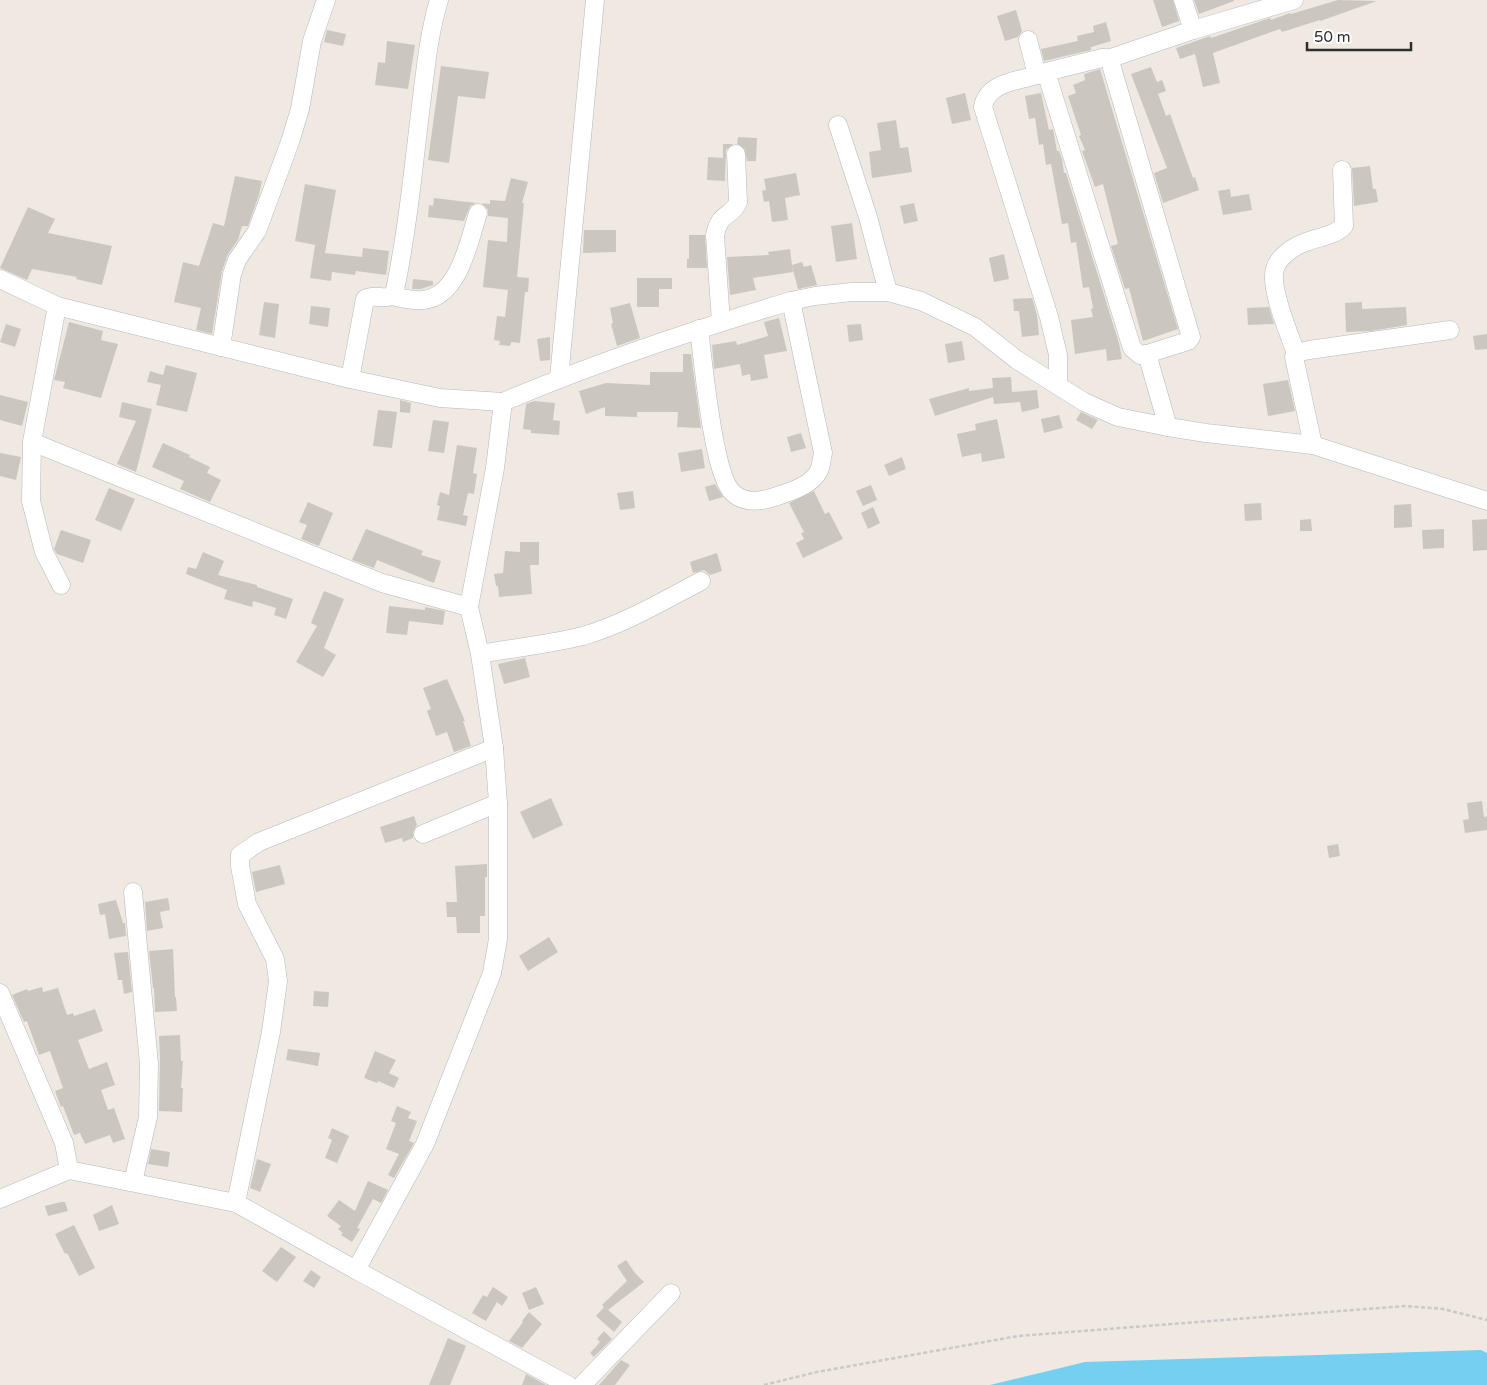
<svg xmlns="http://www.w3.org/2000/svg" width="1487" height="1385" font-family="'Varela Round',sans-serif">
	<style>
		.water { fill: #75cff0 }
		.building { fill: #cbc7bf }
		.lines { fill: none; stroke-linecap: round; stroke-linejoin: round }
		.minor-casing { stroke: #b4b7c1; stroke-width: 19 }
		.path { stroke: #c9c9c9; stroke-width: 2.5; stroke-dasharray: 4 2.5; stroke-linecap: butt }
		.minor { stroke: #fff; stroke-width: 18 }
	</style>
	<rect width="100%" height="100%" fill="#efe9e1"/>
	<path class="water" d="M1481,1350L1487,1353V1385H990L1085,1362Z"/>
	<g class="building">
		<path d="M1153,0H1173L1179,21L1162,27Z"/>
		<path d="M1194,0H1234V1L1199,14Z"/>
		<path d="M1338,0L1377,1L1320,21V20L1282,32L1280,29L1213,53L1220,83L1203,87L1195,54L1180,59L1176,48L1210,36L1211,38L1270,18L1271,20L1290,13L1291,14Z"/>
		<path d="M1016,10L1022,31L1018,37L1005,41L997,16Z"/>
		<path d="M1106,22L1111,41L1091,47V50L1044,61L1041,49L1078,41L1077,36L1094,32L1093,26Z"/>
		<path d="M327,30L346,34L343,46L324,42Z"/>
		<path d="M387,41L415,45L408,89L375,85L378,62L385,63Z"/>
		<path d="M441,66L489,72L485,99L458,96L449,163L428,160Z"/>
		<path d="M1151,67L1157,82L1162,80L1166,91L1158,94L1166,116L1170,114L1193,178L1195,177L1199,190L1163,203L1154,173L1167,168L1131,74Z"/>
		<path d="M1100,69L1178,329L1143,341L1129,288L1125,289L1111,246L1118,244L1103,184L1095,187L1082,151L1085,150L1079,136L1081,135L1068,96L1076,93L1073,85L1085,80L1084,74Z"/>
		<path d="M965,93L971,120L952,124L946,98Z"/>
		<path d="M1041,93L1049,130L1053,129L1057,151H1059L1062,159L1064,173H1066L1119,343L1122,359L1107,361L1106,349L1075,354L1071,320L1093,317L1091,309L1093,308L1089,287L1083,288L1076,242L1071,243L1068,223L1062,224L1051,164L1046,165L1043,144L1039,145L1035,118L1029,119L1025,96Z"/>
		<path d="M896,120L900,148L908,147L912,172L872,178L869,152L881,150L877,123Z"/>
		<path d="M738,137L757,138L756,161H747L745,149L737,144Z"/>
		<path d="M723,144H733L726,150L725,181L707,180L708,157L723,158Z"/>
		<path d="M1370,166L1373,189H1376L1378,202L1354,206L1352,168Z"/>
		<path d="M796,173L800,195L785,198L788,220L772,222L769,201L764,202L762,191L766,190L764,179Z"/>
		<path d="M235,176L262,181L259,195L248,226H242L238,240L228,254L222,271L212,334L196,330L201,308L174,302L183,262L199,266L213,223L224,226Z"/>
		<path d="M511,178L528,182L522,203H524L517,277L529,278L528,292H525L520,343L511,342L510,346L499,345L500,341L494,340L497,316L505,317L508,290L483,287L488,240L507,242L508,218L488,216V210L482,203L490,204V200L505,201Z"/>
		<path d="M305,184L336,190L325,253L362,257L363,248L389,251L386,275L356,271L355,275L332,272L331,281L310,278L315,245L295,241Z"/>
		<path d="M1230,189L1231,197L1249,194L1252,210L1223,215L1218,191Z"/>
		<path d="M434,198L476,203L470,206L464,221L428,217L429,205L433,206Z"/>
		<path d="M914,203L918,221L904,224L900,206Z"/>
		<path d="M28,207L55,219L48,233L112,246L102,285L76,279L77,277L32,269L27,280L0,268Z"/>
		<path d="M852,223L857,259L836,262L831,226Z"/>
		<path d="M584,230H616V252L583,253Z"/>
		<path d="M689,235H705L707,268H687V259H689Z"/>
		<path d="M790,249L792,265L802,262L804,267L811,265L817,285L798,289L792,266L793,272L753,278L756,290L730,295L727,257L769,255L768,252Z"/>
		<path d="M1004,254L1009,279L994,282L989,258Z"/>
		<path d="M637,278H672V289H659V307H637Z"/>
		<path d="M413,279L433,281V285L421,289H412Z"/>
		<path d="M1032,298L1037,315L1039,335L1022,337L1019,311H1014L1013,299Z"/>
		<path d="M264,302L279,304L275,338L259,335Z"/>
		<path d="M1362,302V309L1406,307L1407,325L1371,331L1346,332L1345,303Z"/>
		<path d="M630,303L640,338L617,346L611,324L613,323L610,308Z"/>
		<path d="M311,306L330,308L328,327L309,324Z"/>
		<path d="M1269,307L1274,324L1248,325L1247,308Z"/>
		<path d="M779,318L787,351L764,355L768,378L751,381L750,374L742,376L740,364L714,369L712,345L736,341L737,345L768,336L764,322Z"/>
		<path d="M69,322L103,331L101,340L118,344L101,398L63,388L65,382L54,380Z"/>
		<path d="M6,324L21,329L15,347L0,342Z"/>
		<path d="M861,324L863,340L849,342L847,325Z"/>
		<path d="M1487,334V349L1475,350L1473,336Z"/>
		<path d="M550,337V360L540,361L537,339Z"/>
		<path d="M962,341L965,360L948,363L945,344Z"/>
		<path d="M683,354H691L701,428L677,427L678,412H637V417L605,416V407L586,414L579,391L606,383L650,385V372H683Z"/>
		<path d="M166,365L197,373L187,412L156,405L161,385L147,382L150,371L163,375Z"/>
		<path d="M1011,377L1012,392L1037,390L1039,408L1022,412L1020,402L994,404L993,397L935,416L929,399L969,388V391L993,388L992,378Z"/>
		<path d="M1288,380L1295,411L1268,416L1263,384Z"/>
		<path d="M0,395L28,402L22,426L0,420Z"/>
		<path d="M400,400L411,403L410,413L400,412Z"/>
		<path d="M534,401L555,403L553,420L560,421L559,435L531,433V430L523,429L526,404Z"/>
		<path d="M122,402L152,409L136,472L117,464L136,421L119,417Z"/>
		<path d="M378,410L397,412L392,448L373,446Z"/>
		<path d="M1081,412L1098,420L1092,429L1076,420Z"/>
		<path d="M1059,415L1063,428L1044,433L1041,419Z"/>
		<path d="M997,419L1005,458L982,462L981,453L962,457L957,434L976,430L975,424Z"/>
		<path d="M433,420L449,422L444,453L428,451Z"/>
		<path d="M801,433L806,448L791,452L787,437Z"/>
		<path d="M163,443L190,455L189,457L210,467L207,473L221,480L210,502L180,489L184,481L152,467Z"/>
		<path d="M457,445L477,448L473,473L477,474L474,494L468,493L463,515L468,516L466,526L437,520L440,506L437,505L440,492L449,495Z"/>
		<path d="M702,449L705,468L681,472L678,453Z"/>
		<path d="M0,453L21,457L16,480L0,476Z"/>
		<path d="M902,457L906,469L889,476L884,465Z"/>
		<path d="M715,484L723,497L709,501L705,487Z"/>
		<path d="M871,485L877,500L863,506L856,491Z"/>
		<path d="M109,488L135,499L121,531L95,520Z"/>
		<path d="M633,491L635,508L620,510L617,493Z"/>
		<path d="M814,491L825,514L829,512L843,539L803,558L796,543L804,539L801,533L804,532L789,503Z"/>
		<path d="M308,502L333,513L319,546L301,539L307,525L299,522Z"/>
		<path d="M1261,503L1262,520L1245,521L1244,504Z"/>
		<path d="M1411,504L1412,527L1394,528V505Z"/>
		<path d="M873,507L880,523L868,529L861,513Z"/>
		<path d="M1311,519L1312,531H1300V520Z"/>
		<path d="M1487,519V550L1473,551L1472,520Z"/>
		<path d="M366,529L423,551L421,555L441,561L434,583L377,560L374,568L352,560Z"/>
		<path d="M1444,529V548L1423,549L1422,530Z"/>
		<path d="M61,530L91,540L83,563L57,554L54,549Z"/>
		<path d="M520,542H539V565H530L532,594L499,597L498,586H496L494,574L503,573L505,551L520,552Z"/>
		<path d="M203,552L224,561L218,575L257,585V587L293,599L286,619L274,615L276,608L253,601L252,607L224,599L227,590L186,574L188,567L196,569Z"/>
		<path d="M717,553L722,571L710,575L704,570L693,573L690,562Z"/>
		<path d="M324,591L344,599L324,648L336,655L323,677L296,662L317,626L311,623Z"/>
		<path d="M389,606L425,610V607L445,611L443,625L409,621L407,635L386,633Z"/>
		<path d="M525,658L530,677L504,684L498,664Z"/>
		<path d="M447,679L465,721H463L471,746L454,752L447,732L436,736L427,711L431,709L423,688Z"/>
		<path d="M551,798L563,825L533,839L520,812Z"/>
		<path d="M1482,801L1484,817L1487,816V830L1465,833L1463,820L1469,819L1467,803Z"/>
		<path d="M414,816L417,825L413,832V838L403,842L402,838L385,843L380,827Z"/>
		<path d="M1338,844L1340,856L1329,858L1327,846Z"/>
		<path d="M487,864V877H485V916H480V933H457L456,917H447L446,902H457L455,866Z"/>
		<path d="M280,865L285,884L256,892L252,872Z"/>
		<path d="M168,898L170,910L160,912L163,928L147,931L145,902Z"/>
		<path d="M116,900L123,923H125L126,936L109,939L105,914L100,915L98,904Z"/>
		<path d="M549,937L558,952L528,971L519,956Z"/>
		<path d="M173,949L175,997H176L177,1011L155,1012L154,988H153L149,951Z"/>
		<path d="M128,952L132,992L124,994L122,980H118L114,953Z"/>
		<path d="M42,987L43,992L58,988L67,1015L73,1013L74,1016L95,1009L103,1031L78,1040L89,1069L107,1062L115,1085L101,1090L108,1110L114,1108L125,1139L113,1143L110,1135L85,1144L80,1133L74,1135L63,1106L61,1107L55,1091L63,1088L50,1051L39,1055L27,1021L24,1022L12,995L27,989L28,991Z"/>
		<path d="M314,991L329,992L328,1007L313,1006Z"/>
		<path d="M180,1035L181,1061H183L181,1088H183L182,1112L159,1111L160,1057L159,1036Z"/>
		<path d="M288,1049L320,1053L318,1066L286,1060Z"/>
		<path d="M375,1051L396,1060L389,1073L399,1078L394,1088L378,1081L377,1083L364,1078Z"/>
		<path d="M397,1106L411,1112L408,1118L417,1121L409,1141L414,1143L394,1178L388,1175L399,1154L386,1149L396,1123L391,1121Z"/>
		<path d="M332,1128L349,1136L337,1163L325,1158L332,1140L328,1138Z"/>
		<path d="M151,1149L170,1152L168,1167L148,1164Z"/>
		<path d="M257,1159L271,1164L260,1192L250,1188Z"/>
		<path d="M368,1181L388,1190L381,1203L373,1199L357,1228L360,1229L352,1242L341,1235L343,1233L338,1229L341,1226L327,1216L339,1200L355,1211Z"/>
		<path d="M61,1202H65L68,1211L48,1216L45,1206Z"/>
		<path d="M112,1205L119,1224L99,1231L93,1215Z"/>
		<path d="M74,1225L95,1268L79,1276L67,1253L65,1254L55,1234Z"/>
		<path d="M281,1247L296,1257L277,1282L262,1271Z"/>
		<path d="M626,1260L635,1273L644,1282L608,1310L622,1322L614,1332L596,1316L604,1307L602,1305L627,1281L617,1266Z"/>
		<path d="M311,1270L321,1277L314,1288L303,1281Z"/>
		<path d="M493,1287L508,1297L502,1306L497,1302L486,1321L472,1313L483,1295L487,1297Z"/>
		<path d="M536,1287L544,1304L529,1310L522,1293Z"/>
		<path d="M529,1312L542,1324L522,1348L509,1341L523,1322L522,1321Z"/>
		<path d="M604,1331L612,1339L594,1357L590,1353L600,1342L597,1339Z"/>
		<path d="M448,1338L466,1346L450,1385H429Z"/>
		<path d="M621,1360L630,1365L615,1385H599Z"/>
		<path d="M526,1374L546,1385H522Z"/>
	</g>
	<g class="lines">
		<defs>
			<g id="minor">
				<path d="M1183,0L1193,30"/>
				<path d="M1028,40L1037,75L1046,72L1132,348L1140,355L1147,354L1168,427"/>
				<path d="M1108,59L1193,30L1294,0"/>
				<path d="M1046,72L1102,58H1105L1110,61L1191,337L1188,341L1147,354"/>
				<path d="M1037,75C1016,81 987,83 983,107L1049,317L1058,355V385"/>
				<path d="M838,125L868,217L888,292"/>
				<path d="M0,279L57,306L32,442L382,583L469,607"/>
				<path d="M392,296C402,298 413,301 423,300C459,297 469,241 478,213"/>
				<path d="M721,322L715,236C719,211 732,218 738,202L736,154"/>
				<path d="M699,329C703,360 713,476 733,493C747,506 767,500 783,494C796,490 815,482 820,468C821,464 822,458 823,453L791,301"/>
				<path d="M221,347L232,274L237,260L257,231L290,142L300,109L312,41L326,0"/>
				<path d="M1296,353C1289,334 1269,287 1275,269C1278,257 1294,246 1306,242C1318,237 1335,236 1344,226L1342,170"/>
				<path d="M559,378L595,0"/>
				<path d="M350,379L365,299C376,292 390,304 395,290C407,232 413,172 420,113C425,75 428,36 439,0"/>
				<path d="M503,402C597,362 693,330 791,301L815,296L852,292H888L921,301L975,327L1017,360L1084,402L1118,417L1168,427L1206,433L1313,445L1487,501"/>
				<path d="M32,442L31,501L44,552L61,585"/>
				<path d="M1313,445L1294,357L1296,353L1309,350L1450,330"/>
				<path d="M480,654C514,648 550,644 583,636C624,624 663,601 701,581"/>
				<path d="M423,834L498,803"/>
				<path d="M133,892L149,1064L148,1117L133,1182"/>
				<path d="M0,993L64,1143L69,1170"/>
				<path d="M0,1199L69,1170L236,1203L356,1270L425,1144L492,973L498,939V803L494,748L480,654L469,607L495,468L503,402L440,398L350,379L57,306"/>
				<path d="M236,1203L271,1032L278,981L275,959L247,904L240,866V855L259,842L494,748"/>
				<path d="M356,1270L568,1385"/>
				<path d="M582,1385L671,1293"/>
			</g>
		</defs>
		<use href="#minor" class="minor-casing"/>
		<path class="path" d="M764,1385L817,1372L1018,1336L1405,1306L1443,1309L1487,1320"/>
		<use href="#minor" class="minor"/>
	</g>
	<path d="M1307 42v8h104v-8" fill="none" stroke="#2e2e2e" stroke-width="2.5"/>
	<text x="1314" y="42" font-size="15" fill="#2e2e2e" stroke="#ffffff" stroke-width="4" paint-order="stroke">50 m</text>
</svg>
